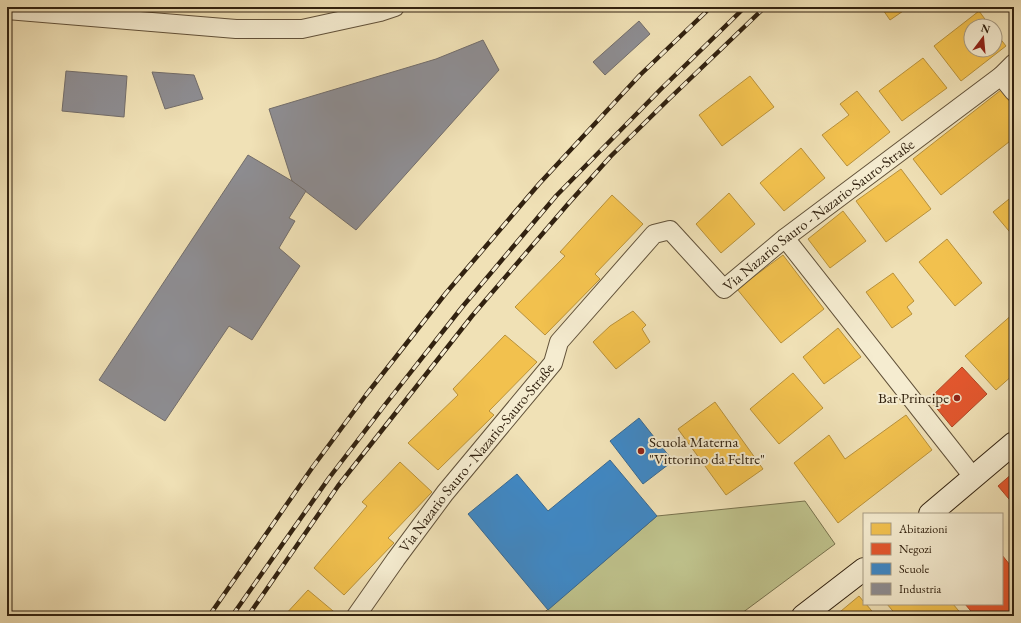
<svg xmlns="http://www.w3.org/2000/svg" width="1021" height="623" font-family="'EB Garamond',serif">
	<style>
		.green { fill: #bec18b; stroke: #78724e }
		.homes { fill: #f2c14e; stroke: #b8913b }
		.shops { fill: #e4572e; stroke: #af4725 }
		.schools { fill: #3f88c5; stroke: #3b698f }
		.industry { fill: #8d8d92; stroke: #726d6b }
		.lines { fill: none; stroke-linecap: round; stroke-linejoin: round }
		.street-casing { stroke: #62523a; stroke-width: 20 }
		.secondary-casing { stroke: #322210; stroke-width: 24 }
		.street { stroke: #f5ecd0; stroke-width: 18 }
		.secondary { stroke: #f5ecd0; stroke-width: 22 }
		.rail-casing { stroke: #322210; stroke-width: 4.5 }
		.rail { stroke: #f5ecd0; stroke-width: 3; stroke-dasharray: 9; stroke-linecap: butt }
		.poi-dot { fill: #8f2418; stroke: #f5ecd0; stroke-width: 1.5 }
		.labels { text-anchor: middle; stroke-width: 4; stroke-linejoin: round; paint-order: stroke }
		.street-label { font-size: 15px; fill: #322210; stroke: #f5ecd0 }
		.poi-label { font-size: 15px; fill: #322210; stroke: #f5ecd0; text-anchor: end }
	</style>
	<rect width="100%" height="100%" fill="#f0e1b6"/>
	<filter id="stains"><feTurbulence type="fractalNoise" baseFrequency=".005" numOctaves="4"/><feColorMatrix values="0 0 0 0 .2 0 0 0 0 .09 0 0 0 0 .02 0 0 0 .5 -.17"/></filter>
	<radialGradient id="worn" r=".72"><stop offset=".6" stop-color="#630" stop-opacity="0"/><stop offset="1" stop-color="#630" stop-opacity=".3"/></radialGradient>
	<path class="green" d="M805,501L835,544L738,616H540L657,516Z"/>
	<g class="homes">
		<path d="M881,7H909L890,20Z"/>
		<path d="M979,11L990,26H971V50H995V32L1006,46L961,81L934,46Z"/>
		<path d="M923,58L947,88L902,121L879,91Z"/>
		<path d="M750,76L774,107L722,146L699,115Z"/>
		<path d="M1001,90L1014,107V138L941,195L913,159Z"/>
		<path d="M857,91L890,132L847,166L822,135L849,115L840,104Z"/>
		<path d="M801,148L825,178L784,211L760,183Z"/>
		<path d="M901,169L931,209L886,242L856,201Z"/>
		<path d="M729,193L755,224L721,253L696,224Z"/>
		<path d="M612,195L643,224L595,274L600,279L545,335L515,307L565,256L560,252Z"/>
		<path d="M1014,195V237L993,212Z"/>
		<path d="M843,211L866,241L830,268L808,239Z"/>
		<path d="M947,239L982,283L955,306L919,262Z"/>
		<path d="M783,255L824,309L781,343L737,289Z"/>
		<path d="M893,273L914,301L907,307L912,314L892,328L866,292Z"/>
		<path d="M633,311L646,325L642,329L650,342L616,369L593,342L610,326Z"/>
		<path d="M1014,313V374L996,390L965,356Z"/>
		<path d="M838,328L861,357L824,384L803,357Z"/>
		<path d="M505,335L537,362L489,411L494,415L438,470L408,443L458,395L453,389Z"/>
		<path d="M793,373L823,408L779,444L750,409Z"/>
		<path d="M715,402L763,469L726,495L678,429Z"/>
		<path d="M906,415L932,450L838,523L794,463L829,435L845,459Z"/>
		<path d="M400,462L432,492L388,538L394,543L344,595L314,568L367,506L362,502Z"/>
		<path d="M308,590L339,616H284Z"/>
		<path d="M859,596L864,602V604H866L876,616H835Z"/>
		<path d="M887,604H953L963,616H910L907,613L903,616H897Z"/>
	</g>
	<g class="shops">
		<path d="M962,367L987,394L952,427L929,399Z"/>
		<path d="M1014,472V505L998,486Z"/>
		<path d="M1002,555L1014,570V616H975L965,604H1002Z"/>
	</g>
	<g class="schools">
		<path d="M639,418L673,461L643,484L610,441Z"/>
		<path d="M610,460L657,516L548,610L468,514L517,474L548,511Z"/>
	</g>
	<g class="industry">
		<path d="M639,21L650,34L605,75L593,62Z"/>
		<path d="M483,40L499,70L356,230L292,181L269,109L436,59Z"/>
		<path d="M66,71L127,76L124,117L62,111Z"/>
		<path d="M152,72L194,75L203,99L165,109Z"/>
		<path d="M248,155L292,181L306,191L289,218L295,221L279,248L300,266L252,340L229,326L165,421L99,380Z"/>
	</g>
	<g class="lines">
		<defs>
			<g id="street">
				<path d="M7,10L236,29H302L380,12L395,7"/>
				<path d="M1001,76L1014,92"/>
				<path d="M785,238L974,478"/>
				<path id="s1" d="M356,616L396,559L445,493L553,363L559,342L654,234L670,230L724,289L785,238L1001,76L1014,63"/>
			</g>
			<g id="secondary">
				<path d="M930,514L1014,443"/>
				<path d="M803,616L864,569"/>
			</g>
		</defs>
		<use href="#street" class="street-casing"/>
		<use href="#secondary" class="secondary-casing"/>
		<use href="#street" class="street"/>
		<use href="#secondary" class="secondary"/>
		<defs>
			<g id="rail">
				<path d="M209,616L312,468L366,395L446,293L539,184L640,75L711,7"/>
				<path d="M232,616L329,478L384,406L463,306L556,196L660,90L745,7"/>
				<path d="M248,616L338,486L472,316L568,204L611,156L669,99L765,7"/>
			</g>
		</defs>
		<use href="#rail" class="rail-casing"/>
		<use href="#rail" class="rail"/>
	</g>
	<g class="poi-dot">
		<circle cx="957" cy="398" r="4"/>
		<circle cx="641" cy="451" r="4"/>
	</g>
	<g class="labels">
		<g class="street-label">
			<text dy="5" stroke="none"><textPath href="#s1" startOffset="703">Via Nazario Sauro - Nazario-Sauro-Straße</textPath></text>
			<text dy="5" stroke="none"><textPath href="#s1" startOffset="199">Via Nazario Sauro - Nazario-Sauro-Straße</textPath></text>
		</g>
		<g class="poi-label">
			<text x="949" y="403">Bar Principe</text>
			<text x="649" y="447" text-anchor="start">Scuola Materna<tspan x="649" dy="17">"Vittorino da Feltre"</tspan></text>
		</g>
	</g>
	<rect width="1021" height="623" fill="none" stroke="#f0e1b6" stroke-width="24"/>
	<rect x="8" y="8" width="1005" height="607" fill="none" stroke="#322210" stroke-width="2"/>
	<rect x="12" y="12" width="997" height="599" fill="none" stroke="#322210"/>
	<rect x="863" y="513" width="140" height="92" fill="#f5ecd0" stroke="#a79b83"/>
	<rect x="871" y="523" width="20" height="12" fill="#f2c14e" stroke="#a79b83"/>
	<text x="899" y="533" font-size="12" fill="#322210">Abitazioni</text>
	<rect x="871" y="543" width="20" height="12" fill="#e4572e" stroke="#a79b83"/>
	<text x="899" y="553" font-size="12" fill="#322210">Negozi</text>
	<rect x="871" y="563" width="20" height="12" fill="#3f88c5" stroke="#a79b83"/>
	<text x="899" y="573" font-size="12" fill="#322210">Scuole</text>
	<rect x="871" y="583" width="20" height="12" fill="#8d8d92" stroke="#a79b83"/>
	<text x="899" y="593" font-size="12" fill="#322210">Industria</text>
	<g transform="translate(983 38) rotate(16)"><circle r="19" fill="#f5ecd0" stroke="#a79b83"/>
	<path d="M0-3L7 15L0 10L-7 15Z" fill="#8f2418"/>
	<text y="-6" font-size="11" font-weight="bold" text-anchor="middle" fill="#322210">N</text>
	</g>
	<rect width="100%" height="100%" filter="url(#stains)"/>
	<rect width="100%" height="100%" fill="url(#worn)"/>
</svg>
